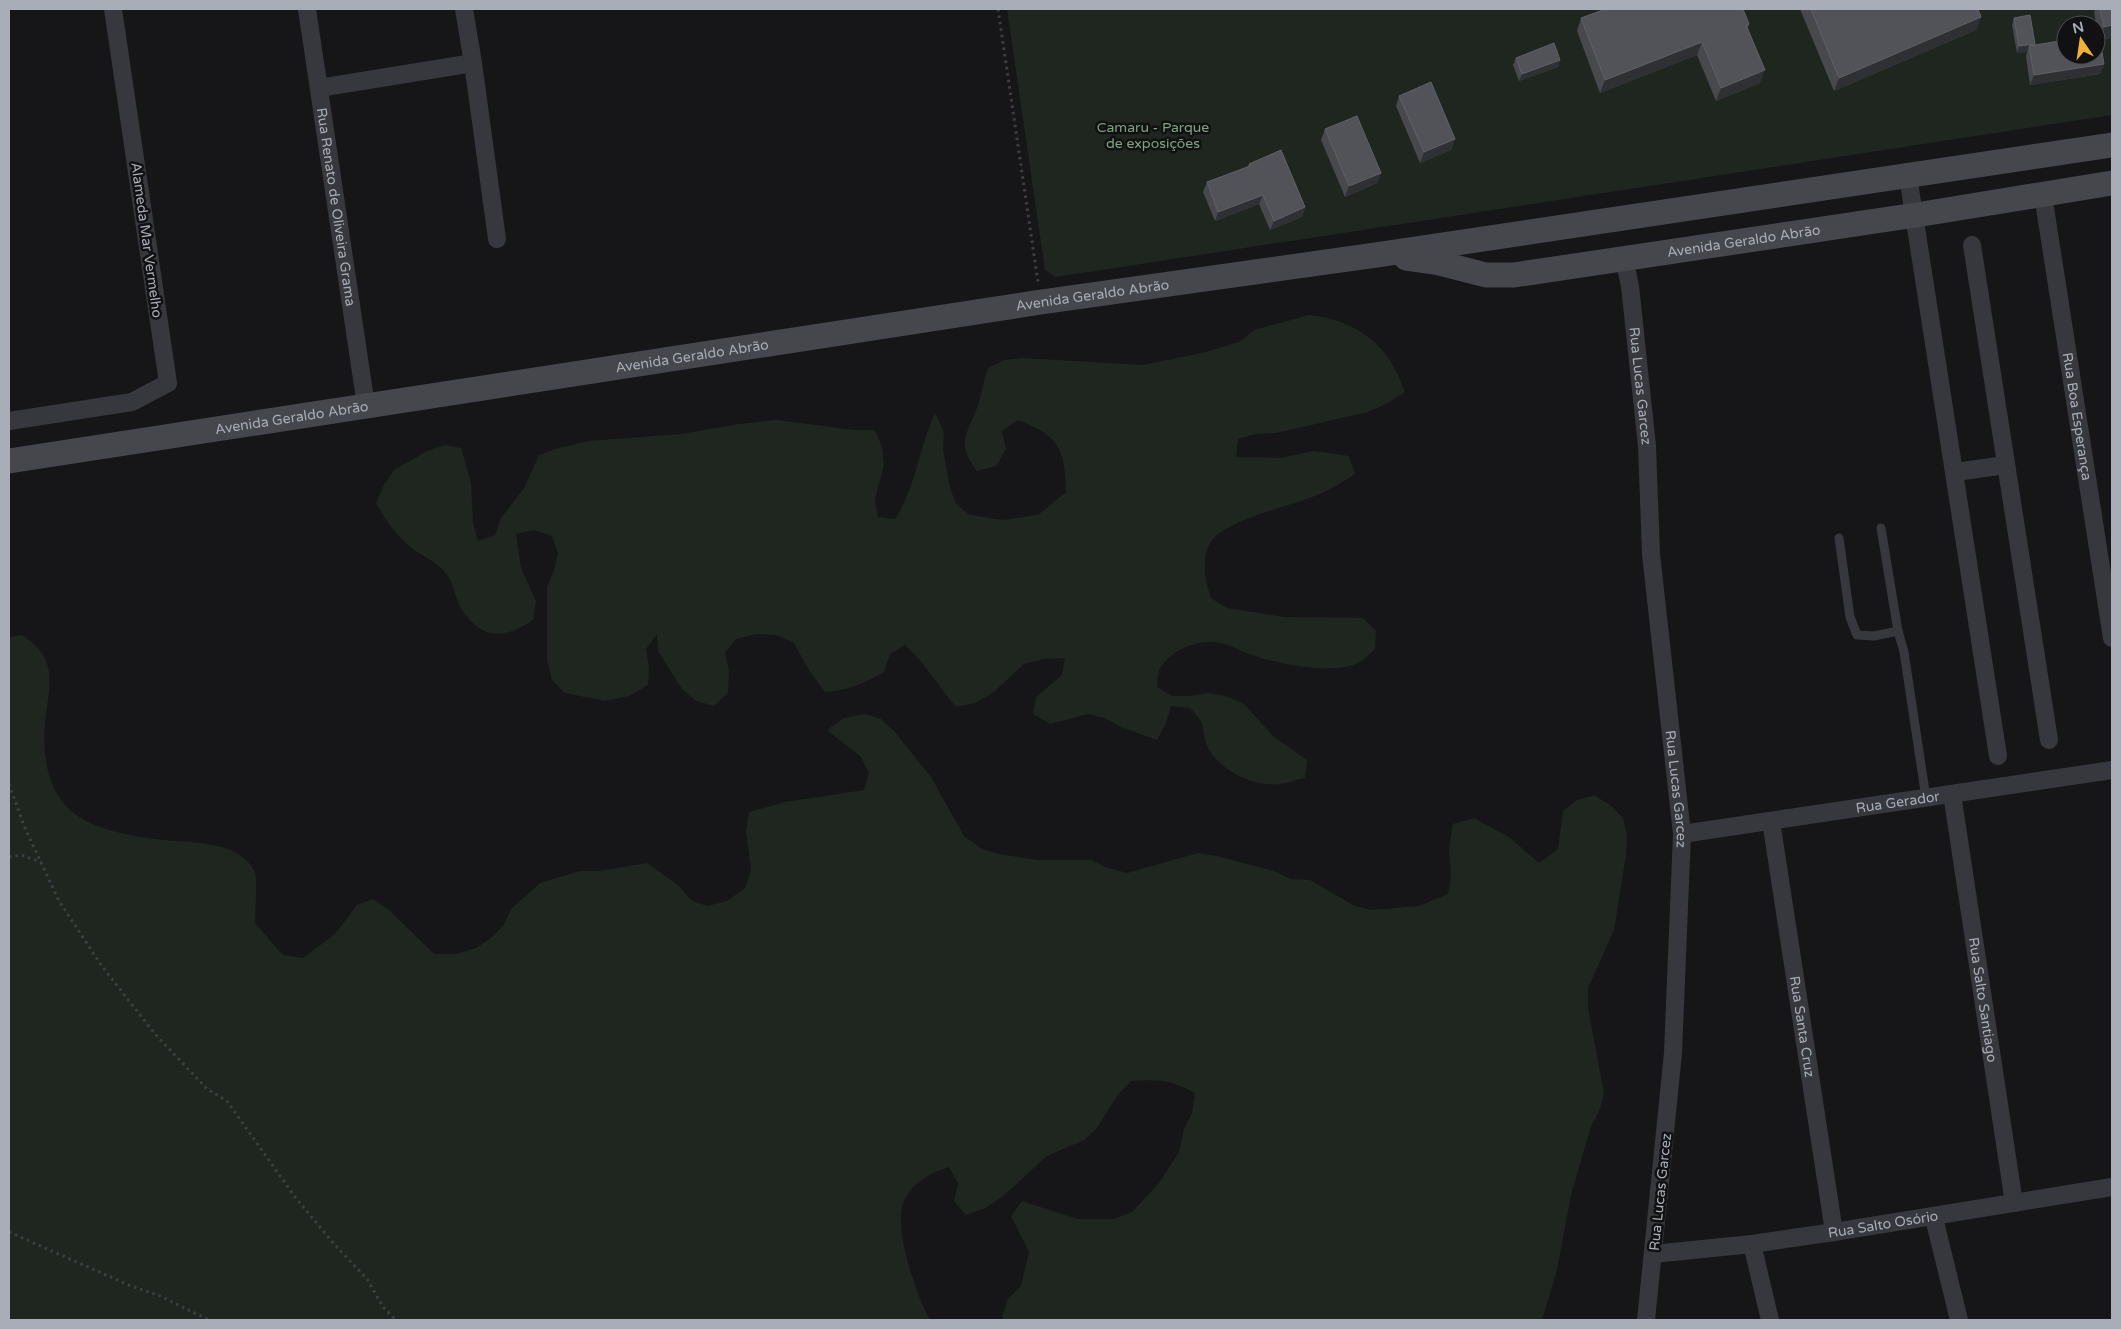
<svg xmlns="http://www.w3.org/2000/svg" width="2121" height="1329" font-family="'Varela Round',sans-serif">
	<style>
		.green { fill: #1e261f; fill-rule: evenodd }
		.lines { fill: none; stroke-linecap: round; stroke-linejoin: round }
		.path { stroke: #3d3f44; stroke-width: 3; stroke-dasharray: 2.5 4; stroke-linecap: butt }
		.lane { stroke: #37383d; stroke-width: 9 }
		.street { stroke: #37383d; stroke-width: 18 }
		.secondary { stroke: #45474d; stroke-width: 25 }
		.wall { fill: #47494d }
		.shaded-wall { fill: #2f3033 }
		.building { fill: #525359; stroke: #5f6168 }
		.labels { text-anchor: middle; stroke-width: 5; stroke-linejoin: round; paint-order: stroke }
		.park-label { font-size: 14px; fill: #7fa381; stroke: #111113 }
		.street-label { font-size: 14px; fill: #a8adb8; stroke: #111113 }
	</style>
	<rect width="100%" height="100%" fill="#161618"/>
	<g class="green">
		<path d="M1007,9H2112V115L1056,277L1045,270ZM2066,25H2096V55H2066Z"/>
		<path d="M1309,315C1359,321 1389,345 1405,392L1388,403L1368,412L1276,433L1257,434L1238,439L1236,457L1280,458L1314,451L1349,456L1355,474C1339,485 1322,494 1304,500C1280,508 1229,521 1213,539C1200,554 1205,581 1211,598L1227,608L1284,617L1363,618L1376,631L1375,649C1370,653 1366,659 1360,662C1335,676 1278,664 1252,655C1239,651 1227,642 1212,642C1193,641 1169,652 1160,669C1157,673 1158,682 1157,687L1172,696H1190L1208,693L1226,696L1244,704L1274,737L1307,760L1305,778C1293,781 1280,786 1267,784C1243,782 1215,766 1206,743C1204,737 1204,730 1202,724C1200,718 1194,713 1190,708L1171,706L1166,723L1157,740L1121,727L1105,718L1088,714L1050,724L1033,714L1036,697L1062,675L1065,658L1044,659L1024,664L994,692L975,703L956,707C938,686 926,664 905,645L890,654L884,672C863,684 849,690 825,692L811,673L793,642L776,635L756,634L736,639L725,653L729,671L728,693L714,706L696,701L682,689L658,651L657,634L646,649L649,667L648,685L629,696L605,701L565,693L552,680L547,660V587L554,571L558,553L552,536L534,530L516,534L521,568L536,601L533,620C505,639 483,641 462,610C455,600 455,585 447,575C439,563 426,558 414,550C397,537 386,521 376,503L384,485L394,470L427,451L445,445L461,448L471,483L473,523L478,541L495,535L501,518L524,488L539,455L555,449L589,441L681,434L739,424L776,420L855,430H875L882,447L884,465L875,499L878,517L895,519C916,487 919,448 935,413L944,432L943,449L950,488L956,504L970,515L1003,520L1038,515L1066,492C1065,448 1059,436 1018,420L1002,431L1006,449L996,466L977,471C954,441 969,433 979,402C982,391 984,379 988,368L1005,360L1022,358L1143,365L1202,353L1239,342L1254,330Z"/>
		<path d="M22,635C56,657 51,679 46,714C42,745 44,785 68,808C90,829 126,835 156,839C188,844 236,838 254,870C258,876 255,913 255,923L283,955L303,958L335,934L357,905L373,899L389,910L434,954H456L476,948L491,938L503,926L511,909L540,883L580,871H598L647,863L678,885L691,900L707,906L727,901L745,888L751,870L746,830L749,812L785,802L864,790L869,773L861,757L827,730L844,718L865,714L881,719L894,731L931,777L964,836L982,849L999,854L1038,860H1091L1108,868L1127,873L1198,853L1217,856L1274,871L1291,879L1310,880L1355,906L1371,910L1419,906L1448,894L1451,876L1449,848L1453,824L1474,818L1509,837L1539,863L1558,849L1563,811L1577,800L1594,795L1610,805L1623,818L1627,836L1626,855L1614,930L1588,988V1008L1604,1093L1600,1109L1591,1127L1572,1191L1556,1274L1542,1320H1004L1002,1317L1008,1299L1021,1286L1029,1252L1011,1216L1022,1201L1077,1219H1114L1132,1212L1159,1183L1179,1152L1184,1129L1192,1113L1195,1093C1171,1080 1158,1079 1131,1081L1117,1096L1097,1128L1084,1140L1047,1156L1002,1197L985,1208L966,1215L954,1201L958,1183L949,1167C930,1173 913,1182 904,1201C892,1226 917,1297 930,1320H9V637Z"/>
	</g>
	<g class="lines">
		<g class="path">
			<path d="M998,9L1038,282"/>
			<path d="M9,784L25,828L59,901L101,965L155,1034L207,1089L227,1101L295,1197L334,1244L367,1279L383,1307L396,1320"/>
			<path d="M9,857L21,855L41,862"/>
			<path d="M9,1232L131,1286L160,1296L209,1320"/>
		</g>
		<g class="lane">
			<path d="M1881,528L1898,631"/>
			<path d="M1839,538L1850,617L1857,635L1874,636L1898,631L1904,652L1926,798"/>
		</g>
		<g class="street">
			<path id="s1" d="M307,9L366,406"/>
			<path d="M473,63L497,239"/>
			<path d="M319,88L473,63L464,9"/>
			<path d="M1908,176L1998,756"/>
			<path id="s2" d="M2043,195L2112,638"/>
			<path d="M1972,245L2049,740"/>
			<path id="s3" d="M1624,258L1630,286L1647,446L1651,554L1682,834L1673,1053L1646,1320"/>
			<path d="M9,421L132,402L168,383L113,9"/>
			<path d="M1956,472L2005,465"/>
			<path id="s4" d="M1952,794L2014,1203"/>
			<path id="s5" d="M1771,821L1834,1232"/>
			<path id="s6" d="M1682,834L2112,770"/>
			<path d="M1934,1218L1959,1320"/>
			<path d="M1752,1244L1770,1320"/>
			<path id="s7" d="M1653,1254L1752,1244L1834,1232L2112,1187"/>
		</g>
		<g class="secondary">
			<path id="s8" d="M1406,258L1435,262L1486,275H1514L1916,215L2112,183"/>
			<path id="s9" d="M9,461L1041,302L1376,255L2112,145"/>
		</g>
	</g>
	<g class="wall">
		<path d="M1800,9H1978L1981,17L1976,30L1834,91Z"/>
		<path d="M2095,9H2112V38L2100,40L2104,64L2100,74L2030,85L2026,56L2027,52L2017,53L2012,25L2014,18L2035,44V45L2098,35L2094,12Z"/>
		<path d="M1581,18L1749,24L1748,28L1760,83L1716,101L1697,55L1600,93L1577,31Z"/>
		<path d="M1516,58L1560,60L1558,67L1519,81L1513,65Z"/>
		<path d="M1399,96L1455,139L1451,150L1420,163L1396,106Z"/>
		<path d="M1325,129L1381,173L1377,183L1345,197L1321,140Z"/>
		<path d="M1249,164L1305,207L1302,217L1270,230L1259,204L1215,221L1203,192L1207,182L1248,167Z"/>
	</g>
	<g class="shaded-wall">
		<path d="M1981,17L1976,30L1834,91L1839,78Z"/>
		<path d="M2112,25V38L2099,40L2104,27Z"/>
		<path d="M1702,42L1697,55L1600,93L1605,80Z"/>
		<path d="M2035,44L2033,51L2029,46L2027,52L2017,53L2019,46Z"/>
		<path d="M1560,60L1558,67L1519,81L1522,74Z"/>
		<path d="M2104,64L2100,74L2030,85L2034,75Z"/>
		<path d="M1765,70L1760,83L1716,101L1721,88Z"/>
		<path d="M1455,139L1451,150L1420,163L1424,152Z"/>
		<path d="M1381,173L1377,183L1345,197L1349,186Z"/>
		<path d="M1263,195L1259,204L1215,221L1218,212Z"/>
		<path d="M1305,207L1302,217L1270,230L1274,221Z"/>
	</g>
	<g class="building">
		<path d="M1606,9H1743L1749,24L1746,25L1765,70L1721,88L1702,42L1605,80L1581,18Z"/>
		<path d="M1811,9H1978L1981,17L1839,78Z"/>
		<path d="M2100,9H2112V25L2104,27Z"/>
		<path d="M2030,15L2035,44L2019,46L2014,18Z"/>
		<path d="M2096,35H2099L2104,64L2034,75L2029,46L2066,40V55H2096Z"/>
		<path d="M1554,43L1560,60L1522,74L1516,58Z"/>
		<path d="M1431,82L1455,139L1424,152L1399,96Z"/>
		<path d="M1357,116L1381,173L1349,186L1325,129Z"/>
		<path d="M1281,150L1305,207L1274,221L1263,195L1218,212L1207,182L1250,166L1249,164Z"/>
	</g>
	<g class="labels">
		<g class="park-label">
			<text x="1153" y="132">Camaru - Parque<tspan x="1153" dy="16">de exposições</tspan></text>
		</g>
		<g class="street-label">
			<text dy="5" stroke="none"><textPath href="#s1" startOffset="200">Rua Renato de Oliveira Grama</textPath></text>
			<text transform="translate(147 240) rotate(82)" y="5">Alameda Mar Vermelho</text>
			<text dy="5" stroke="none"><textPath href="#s8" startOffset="342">Avenida Geraldo Abrão</textPath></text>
			<text dy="5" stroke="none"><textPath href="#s9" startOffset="1096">Avenida Geraldo Abrão</textPath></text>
			<text dy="5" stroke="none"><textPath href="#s9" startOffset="691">Avenida Geraldo Abrão</textPath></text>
			<text dy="5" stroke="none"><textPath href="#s3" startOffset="129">Rua Lucas Garcez</textPath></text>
			<text dy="5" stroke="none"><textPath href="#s2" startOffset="224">Rua Boa Esperança</textPath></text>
			<text dy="5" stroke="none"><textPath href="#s9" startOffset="286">Avenida Geraldo Abrão</textPath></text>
			<text dy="5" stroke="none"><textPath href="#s3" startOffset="534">Rua Lucas Garcez</textPath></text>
			<text dy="5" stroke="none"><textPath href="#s6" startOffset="218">Rua Gerador</textPath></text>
			<text dy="5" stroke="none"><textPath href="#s4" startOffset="208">Rua Salto Santiago</textPath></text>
			<text dy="5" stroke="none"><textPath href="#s5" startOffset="208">Rua Santa Cruz</textPath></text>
			<text transform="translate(1660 1192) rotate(-84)" y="5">Rua Lucas Garcez</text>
			<text dy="5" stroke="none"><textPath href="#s7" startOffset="232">Rua Salto Osório</textPath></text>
		</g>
	</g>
	<rect width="2121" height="1329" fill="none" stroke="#a8adb8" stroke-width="20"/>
	<g transform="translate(2081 40) rotate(347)"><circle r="24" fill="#111113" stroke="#4d4f55"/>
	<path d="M0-4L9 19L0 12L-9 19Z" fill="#f2b134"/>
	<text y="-8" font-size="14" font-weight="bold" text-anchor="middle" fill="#a8adb8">N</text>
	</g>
</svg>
